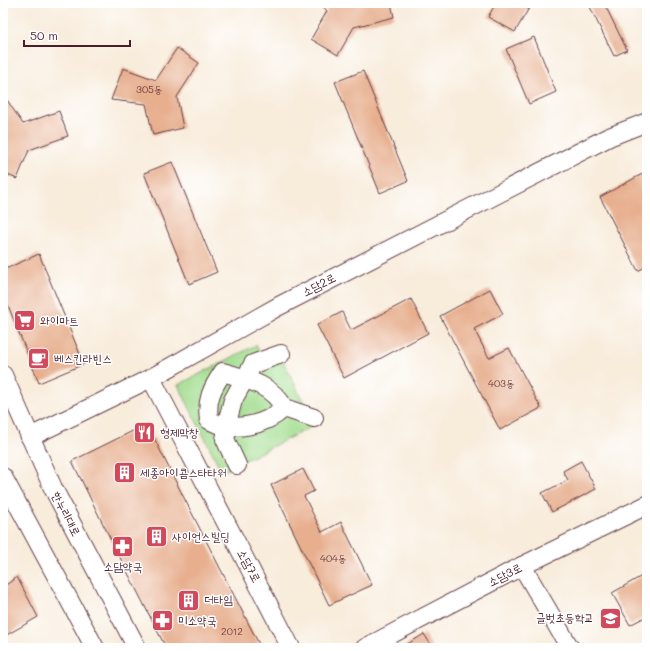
<svg xmlns="http://www.w3.org/2000/svg" width="650" height="651" font-family="Mali,'Poor Story',sans-serif">
	<style>
		.green { fill: #a3dd8f; stroke: #767e5d }
		.building { fill: #e7af8e }
		.lines { fill: none; stroke-linecap: round; stroke-linejoin: round }
		.minor-casing { stroke: #643e45; stroke-width: 20 }
		.minor { stroke: #fff; stroke-width: 18 }
		.labels { text-anchor: middle; stroke-width: 3; stroke-linejoin: round; paint-order: stroke }
		.number-label { font-size: 10px; fill: #714344 }
		.street-label { font-size: 12px; fill: #4a1f2b; stroke: #fff }
		.poi-label { font-size: 12px; fill: #4a1f2b; stroke: #fff; text-anchor: start }
	</style>
	<rect width="100%" height="100%" fill="#fff"/>
	<filter id="ink" filterUnits="userSpaceOnUse"><feTurbulence type="fractalNoise" baseFrequency=".025" numOctaves="2"/><feDisplacementMap in="SourceGraphic" scale="8" xChannelSelector="R" yChannelSelector="G"/><feConvolveMatrix kernelMatrix="1 2 1 2 8 2 1 2 1" color-interpolation-filters="sRGB"/></filter>
	<filter id="wash" filterUnits="userSpaceOnUse"><feTurbulence type="fractalNoise" baseFrequency=".012" numOctaves="4" result="noise"/><feDisplacementMap in="SourceGraphic" scale="16" xChannelSelector="R" yChannelSelector="G"/><feGaussianBlur stdDeviation="0.9" result="paint"/><feColorMatrix in="noise" values="0 0 0 0 0 0 0 0 0 0 0 0 0 0 0 0 0 1.4 0 .05"/><feComposite in="paint" operator="in"/></filter>
	<g filter="url(#wash)">
		<rect width="100%" height="100%" fill="#f8ecdb"/>
		<path class="green" d="M256,345L266,367L282,359L315,425L222,472L178,385Z"/>
		<g id="blocks">
			<g class="building">
				<path d="M320,3H391L394,17L354,27L338,55L311,39L327,11Z"/>
				<path d="M496,3H532L515,32L488,17Z"/>
				<path d="M588,3H604L627,50L614,56Z"/>
				<path d="M534,37L556,92L529,104L506,49Z"/>
				<path d="M177,48L199,63L177,97L183,128L153,135L146,104L111,100L123,68L156,80Z"/>
				<path d="M363,71L408,181L380,193L335,82Z"/>
				<path d="M3,94L23,124L59,111L68,136L29,150L17,179L3,173Z"/>
				<path d="M172,162L217,272L189,284L144,173Z"/>
				<path d="M644,173L647,180V266L638,271L600,197Z"/>
				<path d="M39,254L84,364L39,383L3,293V270Z"/>
				<path d="M490,289L503,314L474,329L489,358L509,348L541,408L500,430L440,316Z"/>
				<path d="M411,299L428,333L344,378L317,325L342,312L351,330Z"/>
				<path d="M147,424L179,488L261,648H166L102,522L72,461Z"/>
				<path d="M581,461L596,489L552,512L542,493L568,480L563,471Z"/>
				<path d="M303,469L314,491L304,496L322,532L341,522L372,585L329,605L271,485Z"/>
				<path d="M647,573V616L630,625L612,593Z"/>
				<path d="M17,577L38,617L3,637V587Z"/>
				<path d="M424,634L433,648H401Z"/>
			</g>
		</g>
	</g>
	<g filter="url(#ink)">
		<use href="#blocks" fill-opacity="0" stroke="#643e45" stroke-width="1"/>
		<g class="lines">
			<defs>
				<g id="minor">
					<path d="M3,375L53,488L137,648"/>
					<path d="M151,378L291,648"/>
					<path d="M284,408C265,426 232,433 209,420C206,400 212,388 223,372C246,379 273,385 284,408L314,418"/>
					<path d="M30,437L151,378L279,306L609,137L647,122"/>
					<path d="M237,465L225,439L228,427V419L233,400L253,364L281,354"/>
					<path d="M3,477L95,648"/>
					<path d="M522,566L570,648"/>
					<path d="M365,648L522,566L647,505"/>
				</g>
			</defs>
			<use href="#minor" class="minor-casing"/>
			<use href="#minor" class="minor"/>
		</g>
	</g>
	<defs>
		<symbol id="supermarket-square" viewBox="-11 -11 22 22"><rect x="-9" y="-9" width="18" height="18" rx="4" fill="#d1495b" stroke="#fff"/><path d="M-6-5.5h2.5l.6 2H6L4.5 2H-2.5L-4.4-4H-6ZM-1.5 3.2a1.3 1.3 0 1 0 .1 0ZM3 3.2a1.3 1.3 0 1 0 .1 0Z" fill="#fff"/></symbol>
		<symbol id="cafe-square" viewBox="-11 -11 22 22"><rect x="-9" y="-9" width="18" height="18" rx="4" fill="#d1495b" stroke="#fff"/><path d="M-5.5-4.5H6V0H3Q3 3.5 0 3.5H-2.5Q-5.5 3.5-5.5 0ZM3-3.2v2h1.7v-2ZM-6 4.5H4V6H-6Z" fill="#fff"/></symbol>
		<symbol id="restaurant-square" viewBox="-11 -11 22 22"><rect x="-9" y="-9" width="18" height="18" rx="4" fill="#d1495b" stroke="#fff"/><path d="M-5-6h1v4h1v-4h1v4h1v-4h1v5L-1.5 .5V6h-2V.5L-5-1ZM5-6V6H3V1.5H1.5Q1.5-4 5-6Z" fill="#fff"/></symbol>
		<symbol id="building-square" viewBox="-11 -11 22 22"><rect x="-9" y="-9" width="18" height="18" rx="4" fill="#d1495b" stroke="#fff"/><path d="M-4-6H4V6H1V3H-1V6H-4ZM-2.5-4.3h1.7v1.8h-1.7ZM.8-4.3h1.7v1.8H.8ZM-2.5-1h1.7V.8h-1.7ZM.8-1h1.7V.8H.8Z" fill="#fff"/></symbol>
		<symbol id="pharmacy-square" viewBox="-11 -11 22 22"><rect x="-9" y="-9" width="18" height="18" rx="4" fill="#d1495b" stroke="#fff"/><path d="M-2-6h4v4h4v4h-4v4h-4v-4h-4v-4h4Z" fill="#fff"/></symbol>
		<symbol id="school-square" viewBox="-11 -11 22 22"><rect x="-9" y="-9" width="18" height="18" rx="4" fill="#d1495b" stroke="#fff"/><path d="M0-5L7-2L0 1L-7-2ZM-4 1L0 2.5L4 1V4Q0 6-4 4Z" fill="#fff"/></symbol>
	</defs>
	<g fill-rule="evenodd">
		<use href="#supermarket-square" x="12" y="308" width="25" height="25"/>
		<use href="#cafe-square" x="26" y="346" width="25" height="25"/>
		<use href="#restaurant-square" x="132" y="420" width="25" height="25"/>
		<use href="#building-square" x="112" y="460" width="25" height="25"/>
		<use href="#building-square" x="144" y="524" width="25" height="25"/>
		<use href="#pharmacy-square" x="110" y="534" width="25" height="25"/>
		<use href="#building-square" x="176" y="588" width="25" height="25"/>
		<use href="#school-square" x="598" y="606" width="25" height="25"/>
		<use href="#pharmacy-square" x="150" y="608" width="25" height="25"/>
	</g>
	<g class="labels">
		<g class="number-label">
			<text x="149" y="93">305동</text>
			<text x="501" y="387">403동</text>
			<text x="333" y="562">404동</text>
			<text x="232" y="635">2012</text>
		</g>
		<g class="street-label">
			<text transform="translate(319 285) rotate(-27)" y="4">소담2로</text>
			<text transform="translate(66 514) rotate(63)" y="4">한누리대로</text>
			<text transform="translate(249 566) rotate(62)" y="4">소담7로</text>
			<text transform="translate(505 575) rotate(-27)" y="4">소담3로</text>
		</g>
		<g class="poi-label">
			<text x="40" y="325">와이마트</text>
			<text x="54" y="363">베스킨라빈스</text>
			<text x="160" y="437">형제막창</text>
			<text x="140" y="477">세종아이콤스타타워</text>
			<text x="172" y="541">사이언스빌딩</text>
			<text x="123" y="571" text-anchor="middle">소담약국</text>
			<text x="204" y="604">더타임</text>
			<text x="594" y="622" text-anchor="end">글벗초등학교</text>
			<text x="178" y="625">미소약국</text>
		</g>
	</g>
	<rect width="650" height="651" fill="none" stroke="#fff" stroke-width="16"/>
	<path d="M24 40v6h106v-6" fill="none" stroke="#4a1f2b" stroke-width="2"/>
	<text x="30" y="40" font-size="12" fill="#4a1f2b" stroke="#ffffff" stroke-width="3" paint-order="stroke">50 m</text>
</svg>
